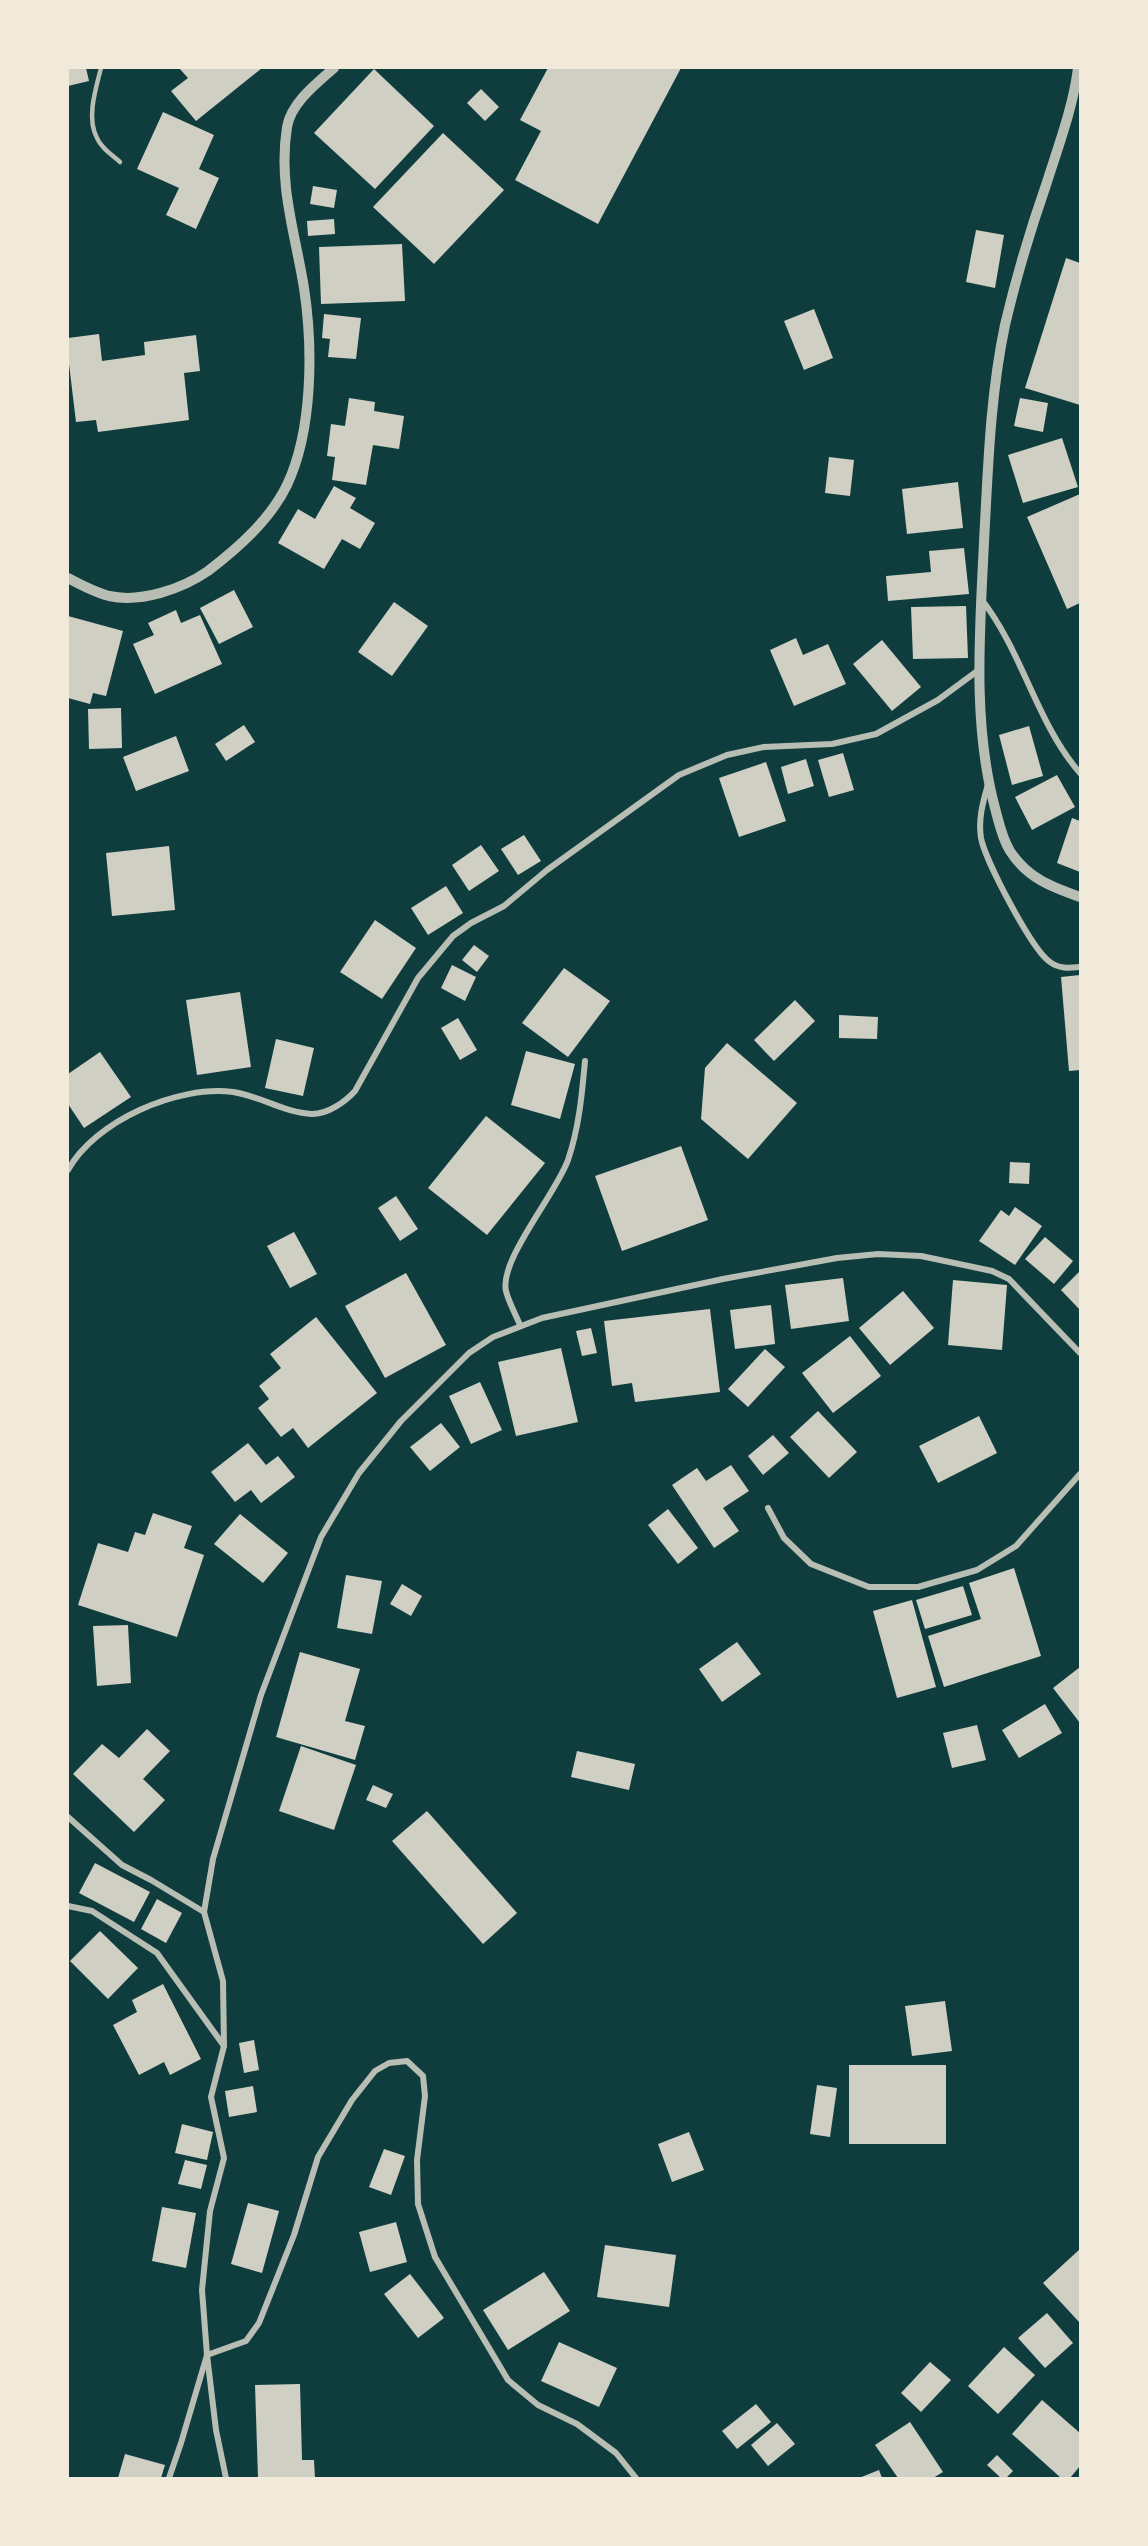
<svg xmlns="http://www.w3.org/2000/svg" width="1148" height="2546" font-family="'Public Sans',sans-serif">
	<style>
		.building { fill: #cfcfc3 }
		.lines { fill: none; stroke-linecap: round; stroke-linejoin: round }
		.service { stroke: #b8beb3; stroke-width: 4.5 }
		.minor { stroke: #b8beb3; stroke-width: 6 }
		.tertiary { stroke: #b8beb3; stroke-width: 10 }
	</style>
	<rect width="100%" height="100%" fill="#0f3d3e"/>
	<g class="building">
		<path d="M68,68H86L89,81L68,86Z"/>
		<path d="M179,68H262L196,121L171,91L188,78Z"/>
		<path d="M548,68H681L598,224L515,180L541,131L520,120Z"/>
		<path d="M374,69L434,126L375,189L314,133Z"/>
		<path d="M481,89L499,107L485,121L467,103Z"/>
		<path d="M163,112L214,135L199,169L219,178L196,229L166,215L179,188L137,169Z"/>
		<path d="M443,133L504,190L434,264L373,207Z"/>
		<path d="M313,186L337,190L334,208L310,204Z"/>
		<path d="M334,219L335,234L308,236L307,221Z"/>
		<path d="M976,230L1004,235L995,288L966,282Z"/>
		<path d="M402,244L405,301L321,304L319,247Z"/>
		<path d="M1066,258L1080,263V405L1025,388Z"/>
		<path d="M814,309L833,358L804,370L784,321Z"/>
		<path d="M324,314L361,318L356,359L328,357L330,339L322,338Z"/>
		<path d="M99,334L102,361L145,355L144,342L196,335L200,371L184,373L189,420L98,432L96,420L76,422L68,356V338Z"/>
		<path d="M349,398L375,402L374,411L404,416L399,449L373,445L366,485L332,480L335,457L327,456L331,424L345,426Z"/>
		<path d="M1020,398L1048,403L1043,432L1014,426Z"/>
		<path d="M1062,438L1078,487L1023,503L1008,455Z"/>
		<path d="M829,457L854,460L850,496L825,493Z"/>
		<path d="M958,482L963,528L907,534L902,489Z"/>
		<path d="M334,486L356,498L350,508L375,523L360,549L342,539L324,569L278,543L298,509L315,519Z"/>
		<path d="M1080,494V603L1067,609L1027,517Z"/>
		<path d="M964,548L969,594L888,601L886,576L931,572L929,551Z"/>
		<path d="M234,590L253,627L219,644L200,608Z"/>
		<path d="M394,602L428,626L392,676L358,652Z"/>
		<path d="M966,606L968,658L913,659L911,607Z"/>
		<path d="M176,610L181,623L200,615L222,664L155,694L133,644L154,635L148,623Z"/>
		<path d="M68,616L123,631L106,696L93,693L90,704L68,698Z"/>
		<path d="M796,638L803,655L828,644L846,684L794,706L770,650Z"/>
		<path d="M882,640L921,687L892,711L853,664Z"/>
		<path d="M121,708L122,748L89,749L88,709Z"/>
		<path d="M244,725L255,742L226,761L215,744Z"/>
		<path d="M1029,726L1043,776L1012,785L999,735Z"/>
		<path d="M176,736L189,771L136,791L123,757Z"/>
		<path d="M843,753L854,790L829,797L818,760Z"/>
		<path d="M806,759L814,786L788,794L781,767Z"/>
		<path d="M766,762L786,821L739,837L719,778Z"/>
		<path d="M1057,775L1075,807L1032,830L1015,797Z"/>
		<path d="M1072,818L1080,821V872L1057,863Z"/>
		<path d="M524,835L541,861L518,875L501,849Z"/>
		<path d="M481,845L499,871L469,891L452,865Z"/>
		<path d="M169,846L175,910L112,916L106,853Z"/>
		<path d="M446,886L463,913L428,935L411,908Z"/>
		<path d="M375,920L416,948L382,999L340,972Z"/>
		<path d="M474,945L489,956L477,972L462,960Z"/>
		<path d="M452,965L476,977L465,1001L441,988Z"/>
		<path d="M564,968L610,1001L568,1057L522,1023Z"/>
		<path d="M1080,975V1070L1069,1071L1061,977Z"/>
		<path d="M240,992L251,1067L197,1075L186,1000Z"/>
		<path d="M795,1000L815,1021L774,1061L754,1040Z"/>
		<path d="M839,1015L878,1017L877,1039L839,1038Z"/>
		<path d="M458,1018L477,1050L460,1060L441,1028Z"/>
		<path d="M276,1039L314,1048L303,1096L265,1088Z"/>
		<path d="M727,1043L797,1103L748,1159L701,1119L705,1068Z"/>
		<path d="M526,1051L575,1064L560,1119L511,1105Z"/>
		<path d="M100,1052L131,1097L84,1128L68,1104V1074Z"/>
		<path d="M486,1116L545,1163L487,1235L428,1188Z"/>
		<path d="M681,1146L708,1220L622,1251L595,1176Z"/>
		<path d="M1010,1162L1030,1163L1029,1184L1009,1183Z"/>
		<path d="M396,1196L418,1229L400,1241L378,1208Z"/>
		<path d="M1015,1207L1042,1226L1015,1265L979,1241L1001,1210L1009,1216Z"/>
		<path d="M294,1232L317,1274L290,1288L267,1246Z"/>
		<path d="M1045,1237L1073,1261L1054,1284L1025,1259Z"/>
		<path d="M1080,1271V1310L1061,1290Z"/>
		<path d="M406,1273L446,1345L385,1378L345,1306Z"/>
		<path d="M843,1278L849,1321L791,1329L785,1285Z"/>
		<path d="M953,1280L1007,1285L1002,1350L948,1345Z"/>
		<path d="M903,1291L934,1328L890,1365L859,1328Z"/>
		<path d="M771,1305L775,1344L735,1349L730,1310Z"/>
		<path d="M710,1309L720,1392L635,1402L632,1383L612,1386L604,1321Z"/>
		<path d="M316,1317L377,1393L308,1448L293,1428L281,1437L258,1408L269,1399L259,1386L281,1368L270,1354Z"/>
		<path d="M591,1328L597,1353L582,1356L576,1331Z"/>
		<path d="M850,1336L881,1376L833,1413L802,1373Z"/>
		<path d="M561,1348L578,1422L516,1436L498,1362Z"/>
		<path d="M765,1349L785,1367L748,1407L728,1389Z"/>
		<path d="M480,1382L502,1430L471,1444L449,1396Z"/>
		<path d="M818,1411L857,1452L829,1478L790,1437Z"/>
		<path d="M979,1416L997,1453L938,1483L919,1446Z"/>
		<path d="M441,1423L460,1447L430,1471L410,1447Z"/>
		<path d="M773,1435L789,1453L763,1475L748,1456Z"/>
		<path d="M248,1443L266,1465L278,1456L295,1477L261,1503L251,1490L235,1502L211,1472Z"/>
		<path d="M731,1465L749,1491L723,1508L739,1531L714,1548L672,1485L697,1468L706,1481Z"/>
		<path d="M668,1509L698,1548L678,1564L648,1525Z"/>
		<path d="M153,1513L192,1526L184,1548L204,1555L177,1637L78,1605L98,1543L128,1552L135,1532L145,1535Z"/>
		<path d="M240,1514L288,1553L263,1583L214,1544Z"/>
		<path d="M1014,1568L1041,1656L944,1687L928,1636L981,1619L969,1583Z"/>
		<path d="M346,1575L382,1581L372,1634L337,1628Z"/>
		<path d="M402,1584L422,1596L411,1616L390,1604Z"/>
		<path d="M963,1586L972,1615L925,1629L916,1600Z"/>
		<path d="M912,1600L936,1687L897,1698L873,1611Z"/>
		<path d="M128,1625L131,1683L97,1686L93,1626Z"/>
		<path d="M737,1642L761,1674L722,1702L699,1669Z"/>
		<path d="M300,1652L360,1669L345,1721L365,1726L355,1760L276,1737Z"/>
		<path d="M1080,1667V1723L1053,1688Z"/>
		<path d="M1045,1704L1062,1733L1019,1758L1002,1730Z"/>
		<path d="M977,1725L986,1760L952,1768L943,1733Z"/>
		<path d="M147,1729L170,1751L143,1779L165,1800L134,1832L73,1774L102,1744L119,1758Z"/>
		<path d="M301,1746L356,1765L334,1830L279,1811Z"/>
		<path d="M577,1751L635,1764L629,1790L571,1777Z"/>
		<path d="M373,1785L393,1794L386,1808L366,1800Z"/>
		<path d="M427,1811L517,1913L483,1944L392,1841Z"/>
		<path d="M95,1863L150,1892L134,1922L79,1893Z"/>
		<path d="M157,1899L182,1913L166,1943L141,1929Z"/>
		<path d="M100,1931L138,1968L108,1999L70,1961Z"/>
		<path d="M163,1984L201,2059L170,2075L164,2062L139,2075L113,2025L137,2012L132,2000Z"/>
		<path d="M945,2001L952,2051L912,2056L905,2006Z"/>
		<path d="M254,2040L259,2070L244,2073L239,2043Z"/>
		<rect x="849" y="2065" width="97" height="79"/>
		<path d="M817,2085L837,2088L830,2137L810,2134Z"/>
		<path d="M253,2086L257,2112L229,2117L225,2091Z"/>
		<path d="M182,2124L213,2132L207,2160L175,2153Z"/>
		<path d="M689,2132L704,2170L672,2182L658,2144Z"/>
		<path d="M384,2149L405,2156L391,2195L369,2187Z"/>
		<path d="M185,2160L207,2165L201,2189L178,2184Z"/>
		<path d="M248,2203L279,2211L262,2273L231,2264Z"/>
		<path d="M162,2207L196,2213L186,2268L152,2261Z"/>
		<path d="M396,2222L407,2262L370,2272L359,2232Z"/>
		<path d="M605,2245L676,2255L669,2307L597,2297Z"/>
		<path d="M1080,2249V2323L1043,2283Z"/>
		<path d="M544,2272L570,2311L508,2350L483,2310Z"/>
		<path d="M410,2274L444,2318L418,2338L384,2294Z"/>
		<path d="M1047,2313L1073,2343L1045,2368L1018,2338Z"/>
		<path d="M559,2342L617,2368L599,2407L541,2381Z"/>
		<path d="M1004,2347L1035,2375L998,2414L968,2386Z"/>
		<path d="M930,2362L951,2380L921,2412L901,2393Z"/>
		<path d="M300,2384L302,2460H314L315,2478H258L255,2385Z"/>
		<path d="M1042,2400L1080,2433V2466L1070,2478H1061L1012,2434Z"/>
		<path d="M756,2404L771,2422L737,2449L722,2431Z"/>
		<path d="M910,2422L943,2472L933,2478H898L875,2445Z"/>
		<path d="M777,2423L795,2444L768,2466L751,2445Z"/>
		<path d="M125,2454L165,2465L161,2478H118Z"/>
		<path d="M997,2455L1013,2471L1006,2478H1001L987,2465Z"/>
		<path d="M879,2470L882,2478H859Z"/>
	</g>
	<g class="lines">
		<path class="service" d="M101,68C96,88 86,118 97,138C101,148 112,155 120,162"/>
		<g class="minor">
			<path d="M982,600C1023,653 1037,724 1080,773"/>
			<path d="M988,784C983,802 978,819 981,838C985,860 1032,950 1050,962C1059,969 1069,968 1080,967"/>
			<path d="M68,1170C95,1121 177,1085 233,1092C260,1096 285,1113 312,1114C328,1114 345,1102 355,1091L418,978L453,936L471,923L504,906L547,870L679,775L727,755L764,747L832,744L876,734L938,700L980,669"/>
			<path d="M520,1325C516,1315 509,1303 506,1291C499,1260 556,1194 568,1160C579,1128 582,1094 585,1061"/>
			<path d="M768,1508L784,1538L811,1564L869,1587H918L977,1570L1016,1546L1080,1474"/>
			<path d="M68,1817L122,1865L151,1880L204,1912"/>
			<path d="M68,1906L92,1911L157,1953L224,2046"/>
			<path d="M169,2478L181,2443L207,2355L246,2341L259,2323L294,2235L318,2157L352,2100L375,2071L389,2063L407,2061L423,2076L425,2096L417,2160L418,2204L435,2257L508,2380L538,2405L577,2424L616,2453L636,2478"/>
			<path d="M226,2478L216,2430L207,2355L202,2290L210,2211L224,2158L211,2097L224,2046L223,1981L204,1912L213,1859L261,1695L321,1537L359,1473L401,1421L469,1353L493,1337L542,1318L723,1279L837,1258L878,1254L921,1256L992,1271L1009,1279L1080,1353"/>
		</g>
		<g class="tertiary">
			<path d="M1078,68C1073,108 1058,147 1046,185C1030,231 1016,278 1005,325C990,396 988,469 984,542C980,629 972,723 995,808C999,823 1002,838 1010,851C1027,878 1052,887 1080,897"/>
			<path d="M68,578C81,585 94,592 109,596C141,603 182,589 208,571C238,548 270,520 287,485C313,430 313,347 304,288C295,232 278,185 287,127C291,103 317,83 334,68"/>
		</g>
	</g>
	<rect width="1148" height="2546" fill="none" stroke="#f1e9da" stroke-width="138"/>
</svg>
